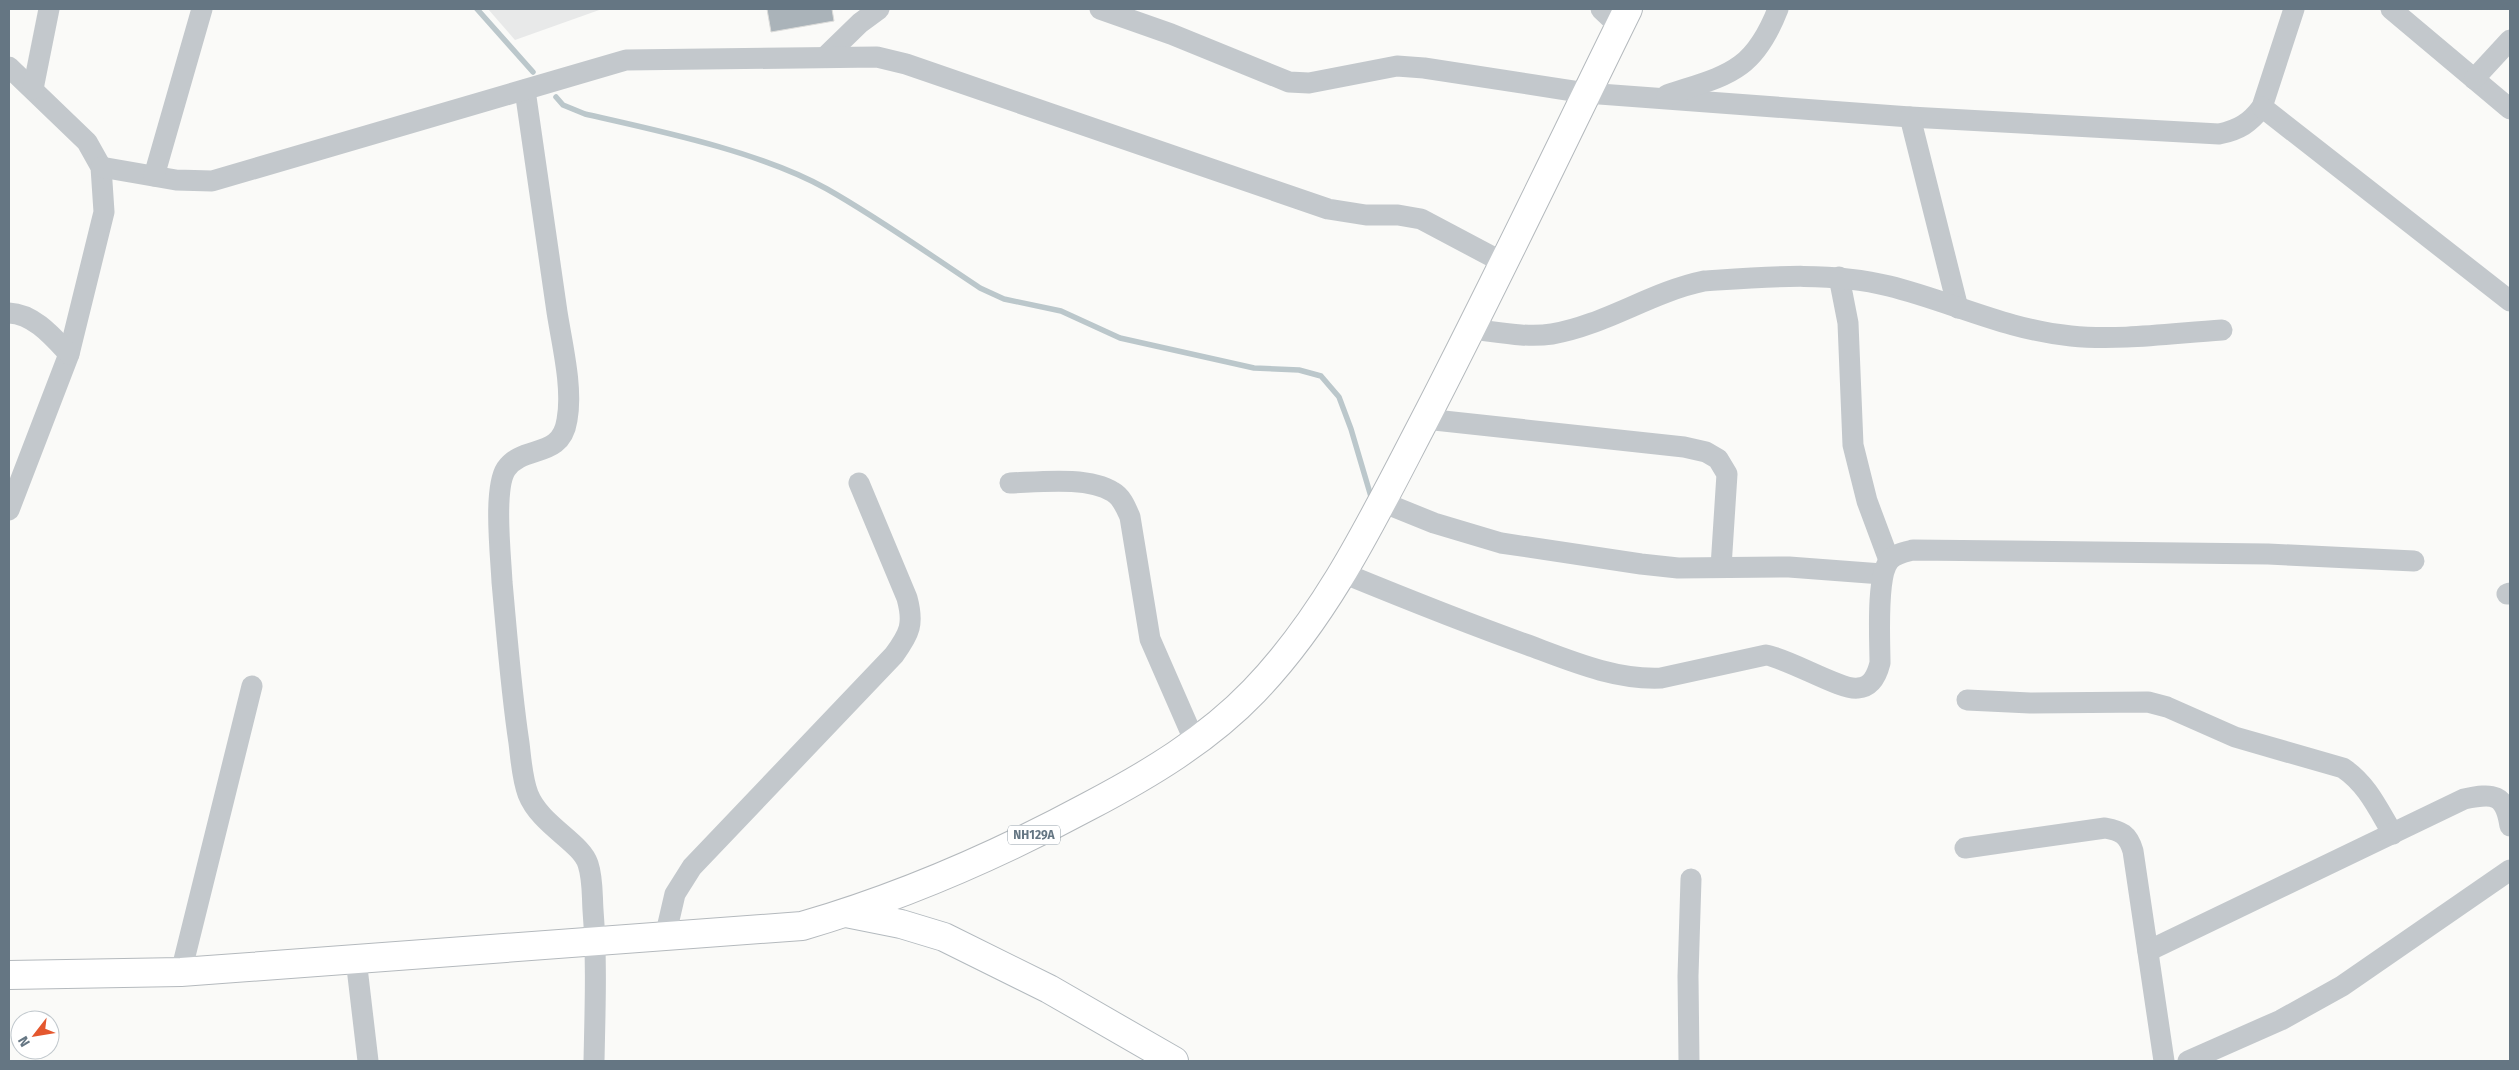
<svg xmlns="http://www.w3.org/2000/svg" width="2519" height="1070" font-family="'Fira Sans',sans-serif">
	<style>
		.built { fill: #e8e9e9 }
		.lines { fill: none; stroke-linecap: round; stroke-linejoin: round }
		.stream { stroke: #bbc7cb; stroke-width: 5.5 }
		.building { fill: #aab3b9; stroke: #dcdcda }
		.secondary-casing { stroke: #b3babf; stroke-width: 30 }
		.highway-casing { stroke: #b4b9bd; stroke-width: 30 }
		.street { stroke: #c3c8cc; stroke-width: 21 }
		.secondary { stroke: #fff; stroke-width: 28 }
		.highway { stroke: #fff; stroke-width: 28 }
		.labels { text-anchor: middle; stroke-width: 5; stroke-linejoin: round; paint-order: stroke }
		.shield { fill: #fff; stroke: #939fa8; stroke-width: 1 }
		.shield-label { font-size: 12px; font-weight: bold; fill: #657683 }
	</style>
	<rect width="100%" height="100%" fill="#fafaf8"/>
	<path class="built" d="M488,9H602L515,40Z"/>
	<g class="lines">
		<g class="stream">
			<path d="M477,9L533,72"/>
			<path d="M556,97L563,105L585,114C660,131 761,152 827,189C880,219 930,255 980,288L1004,299L1061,311L1120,338L1254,368L1299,370L1321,376L1339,397L1351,429L1372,500"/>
		</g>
	</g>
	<path class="building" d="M767,9H832L834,21L771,32Z"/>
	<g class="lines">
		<defs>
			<path id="secondary" d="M846,913L901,924L944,937L1049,989L1174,1061"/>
			<path id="highway" d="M9,975L181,972L802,926C902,897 998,855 1089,806C1148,775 1207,740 1254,691C1328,614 1374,517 1423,423C1494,286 1560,147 1628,9"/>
		</defs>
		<use href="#secondary" class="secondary-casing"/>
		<use href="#highway" class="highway-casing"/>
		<g class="street">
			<path d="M1100,9L1171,34L1289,82L1309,83L1397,66L1424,68L1586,93L1910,117L2219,134C2239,130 2250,123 2262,107L2294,9"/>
			<path d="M1601,9L1619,26"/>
			<path d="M2391,9L2510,109"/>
			<path d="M825,57L860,23L879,9"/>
			<path d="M9,67L87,142L101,167L104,212L69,354L9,510"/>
			<path d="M2474,79L2510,40"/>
			<path d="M33,89L49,9"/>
			<path d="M525,90C536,164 546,238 557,312C562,344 573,388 567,420C561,460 523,444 506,469C493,489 501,558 502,582C507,636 511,690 519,743C521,759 522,778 528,794C540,825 581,842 588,864C593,879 592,895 593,910C597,961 595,1011 594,1061"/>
			<path d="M1667,95C1727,75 1753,73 1778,9"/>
			<path d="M2262,107L2510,301"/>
			<path d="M1910,117L1958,308"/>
			<path d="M101,167L176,180L212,181L626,60L877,57L906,64L1328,209L1366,215H1398L1421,219L1504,263"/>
			<path d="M154,176L202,9"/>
			<path d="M1839,277L1848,323L1853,445L1867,501L1889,560"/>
			<path d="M9,313C34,314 53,337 69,354"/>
			<path d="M1471,329C1498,332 1526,338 1552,334C1605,325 1651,292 1704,281C1764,277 1830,271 1889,286C1950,301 2007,330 2071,336C2119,341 2174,333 2222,330"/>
			<path d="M1425,419L1684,447L1706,452L1718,459L1727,474L1721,567"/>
			<path d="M1010,483C1039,482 1088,476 1113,492C1122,497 1126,508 1130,517L1150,639L1195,742"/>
			<path d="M1382,502L1434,523L1501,543L1641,564L1678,568L1789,567L1882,574"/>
			<path d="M1343,573C1404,598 1466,623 1528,645C1571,661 1615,680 1661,678L1766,655C1790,659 1842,691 1858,688C1872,687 1877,675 1880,663C1880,641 1876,577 1889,561C1894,554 1905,552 1913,550L2268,554L2414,561"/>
			<path d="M2507,594L2510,593"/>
			<path d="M1967,700L2030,703L2148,702L2167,707L2235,737L2343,768C2367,784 2378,809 2393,834"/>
			<path d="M1965,848L2105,828C2121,831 2128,834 2133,851L2164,1061"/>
			<path d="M665,937L675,894L692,867L894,655C910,633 914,624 907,598L859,483"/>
			<path d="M2148,951L2464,799C2493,793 2505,793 2510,826"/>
			<path d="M356,959L368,1061"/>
			<path d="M181,972L252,686"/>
			<path d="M1689,1061L1688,976L1691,879"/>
			<path d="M2188,1061L2281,1020L2342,986L2510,870"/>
		</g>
		<use href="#secondary" class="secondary"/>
		<use href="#highway" class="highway"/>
	</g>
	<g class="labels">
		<rect class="shield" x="1008" y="825.5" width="52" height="19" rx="4"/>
		<g class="shield-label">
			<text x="1034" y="839">NH129A</text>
		</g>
	</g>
	<rect width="2519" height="1070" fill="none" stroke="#657683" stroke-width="20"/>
	<g transform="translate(35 1035) rotate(239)"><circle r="24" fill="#ffffff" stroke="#c1c8cd"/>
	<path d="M0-4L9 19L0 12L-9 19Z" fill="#e4572e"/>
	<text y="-8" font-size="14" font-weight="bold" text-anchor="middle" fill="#657683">N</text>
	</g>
</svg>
